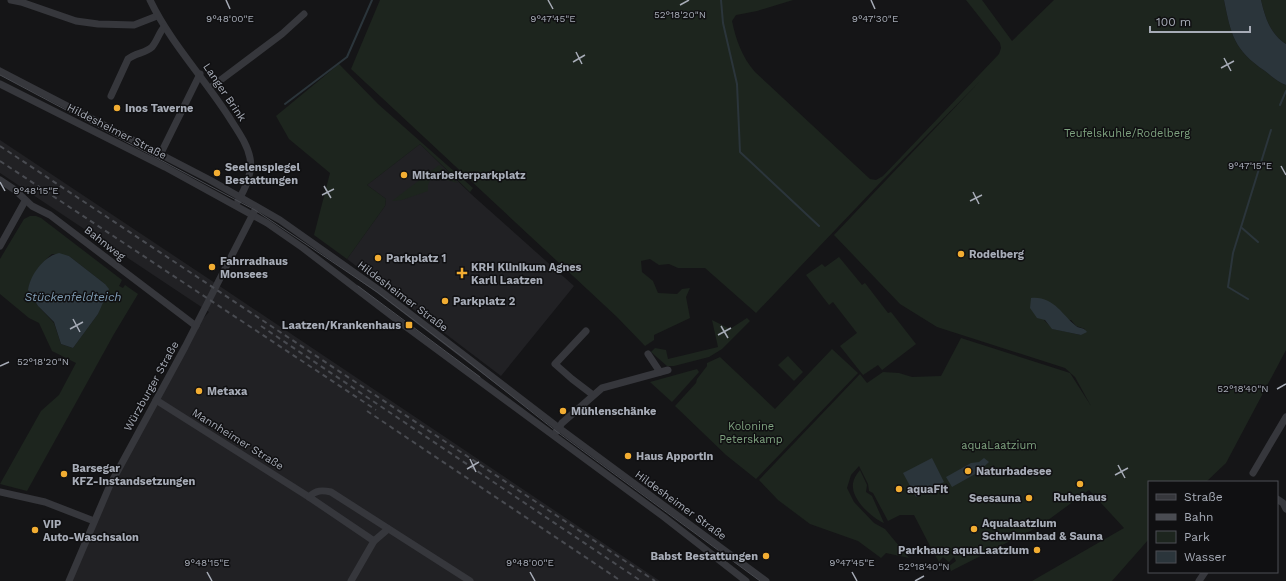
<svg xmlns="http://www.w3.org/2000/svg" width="1286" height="581" font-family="'Work Sans',sans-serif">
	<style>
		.built { fill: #212124 }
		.green { fill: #1d251e; fill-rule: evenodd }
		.water { fill: #2b353b }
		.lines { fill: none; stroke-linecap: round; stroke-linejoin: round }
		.stream { stroke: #2b353b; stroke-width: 2 }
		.minor { stroke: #36373c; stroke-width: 7 }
		.tram { stroke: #494b51; stroke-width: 1 }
		.rail { stroke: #494b51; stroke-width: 2; stroke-dasharray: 5 4; stroke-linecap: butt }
		.ticks { fill: none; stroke: #a7acb7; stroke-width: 1.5 }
		.poi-dot { fill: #f2ad32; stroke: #101012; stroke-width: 1.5 }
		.labels { text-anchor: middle; stroke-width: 3; stroke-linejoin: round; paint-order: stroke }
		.street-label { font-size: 11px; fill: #a7acb7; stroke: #101012 }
		.poi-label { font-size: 11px; font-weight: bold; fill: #a7acb7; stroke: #101012; text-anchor: start }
		.park-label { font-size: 11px; fill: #7ea27f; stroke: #101012 }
		.water-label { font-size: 12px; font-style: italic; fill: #7e9bb2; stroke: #101012 }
		.ticks-label { font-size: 10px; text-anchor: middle; fill: #a7acb7; stroke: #101012; stroke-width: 3; stroke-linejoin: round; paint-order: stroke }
	</style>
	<rect width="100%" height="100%" fill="#151517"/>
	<g class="built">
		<path d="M0,140L221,287L660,581H69L94,521L196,326L209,312L0,173Z"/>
		<path d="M420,144L471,194L574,286L501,376L347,259L385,206L386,199L367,185Z"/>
	</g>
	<g class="green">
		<path d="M380,0H793L757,11L736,15L732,21C736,40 742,57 755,72L870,179L876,180L883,176L999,54L1001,48L1000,43L966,0H982L1012,41L1054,0H1224C1231,35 1234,50 1265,71C1271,76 1278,82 1286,85V350L1226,463L1206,482H1149V539L1112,581H1032L1124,528L1089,490L1040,526L951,571L949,566L956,561L954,557L949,562L943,557L939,562L935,555L937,552L930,546L914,515H900L888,521L873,493L869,491L868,484L859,466L851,475L847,488L854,502L874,523L885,529L909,558L886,553L881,558L858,541L810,524L778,500L759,480L860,374L867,383L883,372L899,373L912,377L941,376L961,338L1070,373L1091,406L1075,377L1065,368L937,327L900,304L834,235L980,81L877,186L756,313L705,268H678L669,264L659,265L650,259L641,261L642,272L653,281L658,293L677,294L682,289L690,288L686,297L690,318L654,335V340L645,346L617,317L351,69ZM1044,320H1071L1076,326L1085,329L1081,335L1053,329Z"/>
		<path d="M1261,0H1286V44C1270,34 1265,17 1261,0Z"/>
		<path d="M339,64L378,104L473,188L470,192L420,144L367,185L386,199L385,206L347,259L314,235L330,173L289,139L276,116Z"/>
		<path d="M439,165L458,183L432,176L428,185V191L402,200L392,201Z"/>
		<path d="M30,216H36L41,218L122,280L119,286L123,288L125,285L138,294L114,334L27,491L0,484L41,411L59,395L76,363L52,351L39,323L29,318L0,294V259L24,219ZM52,254L69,256L105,284L98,314L73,348L61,344L54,323L38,306L28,290C30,277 42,262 52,254Z"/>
		<path d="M839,257L862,285L865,283L888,313L891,312L916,344L882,370L878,365L863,375L840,346L857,333L833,302L829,305L806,275L822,264L825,267Z"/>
		<path d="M747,318L750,321L722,349L709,357L674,366H667L651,352L655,348L666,350L668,359L718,347L712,320L730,329Z"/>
		<path d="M832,349L858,373L756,479L726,455L675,406L696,383L697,379L707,366V363L720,357L775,409Z"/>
		<path d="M788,356L803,372L794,381L778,365Z"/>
		<path d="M697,369L699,372L672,402L650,382Z"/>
		<path d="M860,470L867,485L866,492L872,496L884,523C872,518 854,501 853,488C852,481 856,475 860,470Z"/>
	</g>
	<g class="water">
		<path d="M1224,0H1261C1265,17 1270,34 1286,44V85C1278,82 1271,76 1265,71C1234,50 1231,35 1224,0Z"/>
		<path d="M59,253L69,256L105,284L109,289L98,314L73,348L61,344L54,322L38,306L28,290C30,275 44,256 59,253Z"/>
		<path d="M1031,298C1054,296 1062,315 1076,326C1080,329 1084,327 1087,332L1081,335L1052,329L1045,320L1037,318L1030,308Z"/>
		<path d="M932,458L944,482L916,497L903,473Z"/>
		<path d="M984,458L989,462L977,473L952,487L946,477L971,463L979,462Z"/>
	</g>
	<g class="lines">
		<g class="stream">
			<path d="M721,0L723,23L737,84L740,152L819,226"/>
			<path d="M285,104L347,57L372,0"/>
			<path d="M1280,105L1286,91"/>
			<path d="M1242,228L1258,242"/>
			<path d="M1248,299L1228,287L1233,253L1271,130"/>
		</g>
		<g class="minor">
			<path d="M11,0L21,2L76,21L98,24L134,25L157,16"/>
			<path d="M150,0C170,42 204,78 229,117C237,130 247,143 250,158C253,172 245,189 238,201"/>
			<path d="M0,71L210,180L280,220L379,290L559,428L766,581"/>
			<path d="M0,84L165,167L267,223L303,248L401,323L664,517L746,581"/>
			<path d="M210,88L282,34L304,14"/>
			<path d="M111,96L128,59C135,53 146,53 152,47C157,41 159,33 164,27"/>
			<path d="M160,155L200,74"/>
			<path d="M0,180L15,190L32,206L50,215L196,326"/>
			<path d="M0,246L25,201"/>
			<path d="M586,331L555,364L572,379L593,395"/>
			<path d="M648,354L660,372"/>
			<path d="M156,400L309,497L374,541"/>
			<path d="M556,432L562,423L602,388L668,370"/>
			<path d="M1253,473L1286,417"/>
			<path d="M0,492L45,502L94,521"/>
			<path d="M309,497C316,490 322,490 331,492L470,581"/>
			<path d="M1277,499L1283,503L1286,509"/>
			<path d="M69,581L110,485L185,347L255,210"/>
			<path d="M351,581L374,541L388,529"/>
			<path d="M1199,581L1205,572"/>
		</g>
		<g class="tram">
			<path d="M0,75L255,210L306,244L377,292L461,356L556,431L760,581"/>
			<path d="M358,286L480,377"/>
		</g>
		<g class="rail">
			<path d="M0,146L655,581"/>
			<path d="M0,161L376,410"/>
			<path d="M261,326L641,581"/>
			<path d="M367,411L621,581"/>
		</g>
	</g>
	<path class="ticks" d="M226,0L230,9M548,0L553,9M871,0L875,9M680,5L689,0M576,52L582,64M1224,58L1231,71M573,62L585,55M1221,68L1234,61M1281,166L1286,175M0,182L5,191M324,186L331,198M973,192L979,204M322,195L334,189M970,201L982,195M73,319L80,332M721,326L728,338M70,329L83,322M718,335L731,328M0,366L9,362M1277,389L1286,384M470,459L476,472M1118,465L1125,478M467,469L479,462M1115,475L1128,468M207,572L212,581M530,572L535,581M852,572L857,581M915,581L924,576"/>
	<g class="poi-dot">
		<circle cx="117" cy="108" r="4"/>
		<circle cx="217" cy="173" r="4"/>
		<circle cx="404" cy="175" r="4"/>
		<circle cx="961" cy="254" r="4"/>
		<circle cx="378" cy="258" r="4"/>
		<circle cx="212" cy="267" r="4"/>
		<path d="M460 267h4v4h4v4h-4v4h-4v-4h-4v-4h4z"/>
		<circle cx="445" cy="301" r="4"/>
		<rect x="405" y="321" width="8" height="8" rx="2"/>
		<circle cx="199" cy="391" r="4"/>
		<circle cx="563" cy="411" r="4"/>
		<circle cx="628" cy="456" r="4"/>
		<circle cx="968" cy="471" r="4"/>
		<circle cx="64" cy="474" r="4"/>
		<circle cx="1080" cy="484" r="4"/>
		<circle cx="899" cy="489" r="4"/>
		<circle cx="1029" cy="498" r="4"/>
		<circle cx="974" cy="529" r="4"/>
		<circle cx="35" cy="530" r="4"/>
		<circle cx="1037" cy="550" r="4"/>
		<circle cx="766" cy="556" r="4"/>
	</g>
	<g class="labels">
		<g class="street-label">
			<text transform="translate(225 92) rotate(56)" y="4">Langer Brink</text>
			<text transform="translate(117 131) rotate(27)" y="4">Hildesheimer Straße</text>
			<text transform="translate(105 243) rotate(38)" y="4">Bahnweg</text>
			<text transform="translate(403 296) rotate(37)" y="4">Hildesheimer Straße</text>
			<text transform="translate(151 386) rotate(-61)" y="4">Würzburger Straße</text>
			<text transform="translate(238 439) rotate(32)" y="4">Mannheimer Straße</text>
			<text transform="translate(681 505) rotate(36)" y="4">Hildesheimer Straße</text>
		</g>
		<g class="poi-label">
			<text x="125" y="112">Inos Taverne</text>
			<text x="225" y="171">Seelenspiegel<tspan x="225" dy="13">Bestattungen</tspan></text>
			<text x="412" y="179">Mitarbeiterparkplatz</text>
			<text x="969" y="258">Rodelberg</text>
			<text x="386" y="262">Parkplatz 1</text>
			<text x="220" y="265">Fahrradhaus<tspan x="220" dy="13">Monsees</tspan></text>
			<text x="471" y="271">KRH Klinikum Agnes<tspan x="471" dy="13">Karll Laatzen</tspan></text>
			<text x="453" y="305">Parkplatz 2</text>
			<text x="401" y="329" text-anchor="end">Laatzen/Krankenhaus</text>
			<text x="207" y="395">Metaxa</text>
			<text x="571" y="415">Mühlenschänke</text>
			<text x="636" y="460">Haus Apportin</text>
			<text x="72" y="472">Barsegar<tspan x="72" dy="13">KFZ-Instandsetzungen</tspan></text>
			<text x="976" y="475">Naturbadesee</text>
			<text x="907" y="493">aquaFit</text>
			<text x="1080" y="501" text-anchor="middle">Ruhehaus</text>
			<text x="1021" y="502" text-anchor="end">Seesauna</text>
			<text x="982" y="527">Aqualaatzium<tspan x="982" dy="13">Schwimmbad &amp; Sauna</tspan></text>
			<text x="43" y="528">VIP<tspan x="43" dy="13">Auto-Waschsalon</tspan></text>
			<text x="1029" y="554" text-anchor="end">Parkhaus aquaLaatzium</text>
			<text x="758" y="560" text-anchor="end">Babst Bestattungen</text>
		</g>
		<g class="park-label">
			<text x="1127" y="137">Teufelskuhle/Rodelberg</text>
			<text x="751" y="430">Kolonine<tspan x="751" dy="13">Peterskamp</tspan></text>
			<text x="999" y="449">aquaLaatzium</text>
		</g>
		<g class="water-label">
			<text x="73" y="301">Stückenfeldteich</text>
		</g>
	</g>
	<g class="ticks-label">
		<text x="680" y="18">52°18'20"N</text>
		<text x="230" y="22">9°48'00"E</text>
		<text x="553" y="22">9°47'45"E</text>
		<text x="875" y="22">9°47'30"E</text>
		<text x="1250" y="169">9°47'15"E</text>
		<text x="36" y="194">9°48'15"E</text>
		<text x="43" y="365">52°18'20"N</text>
		<text x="1243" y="392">52°18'40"N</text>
		<text x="207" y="566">9°48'15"E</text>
		<text x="530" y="566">9°48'00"E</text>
		<text x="852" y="566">9°47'45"E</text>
		<text x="924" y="570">52°18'40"N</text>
	</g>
	<rect x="1148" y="481" width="130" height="92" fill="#101012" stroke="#4c4e54"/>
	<rect x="1156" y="494" width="20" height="6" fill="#36373c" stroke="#4c4e54"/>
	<text x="1184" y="501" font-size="12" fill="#a7acb7">Straße</text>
	<rect x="1156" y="514" width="20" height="6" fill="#494b51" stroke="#4c4e54"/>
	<text x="1184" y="521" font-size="12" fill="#a7acb7">Bahn</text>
	<rect x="1156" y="531" width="20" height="12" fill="#1d251e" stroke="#4c4e54"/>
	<text x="1184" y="541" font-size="12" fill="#a7acb7">Park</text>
	<rect x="1156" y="551" width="20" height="12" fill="#2b353b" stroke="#4c4e54"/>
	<text x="1184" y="561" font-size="12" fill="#a7acb7">Wasser</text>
	<path d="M1150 26v6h100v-6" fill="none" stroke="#a7acb7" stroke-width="2"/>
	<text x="1156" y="26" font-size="12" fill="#a7acb7" stroke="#101012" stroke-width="3" paint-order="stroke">100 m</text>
</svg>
